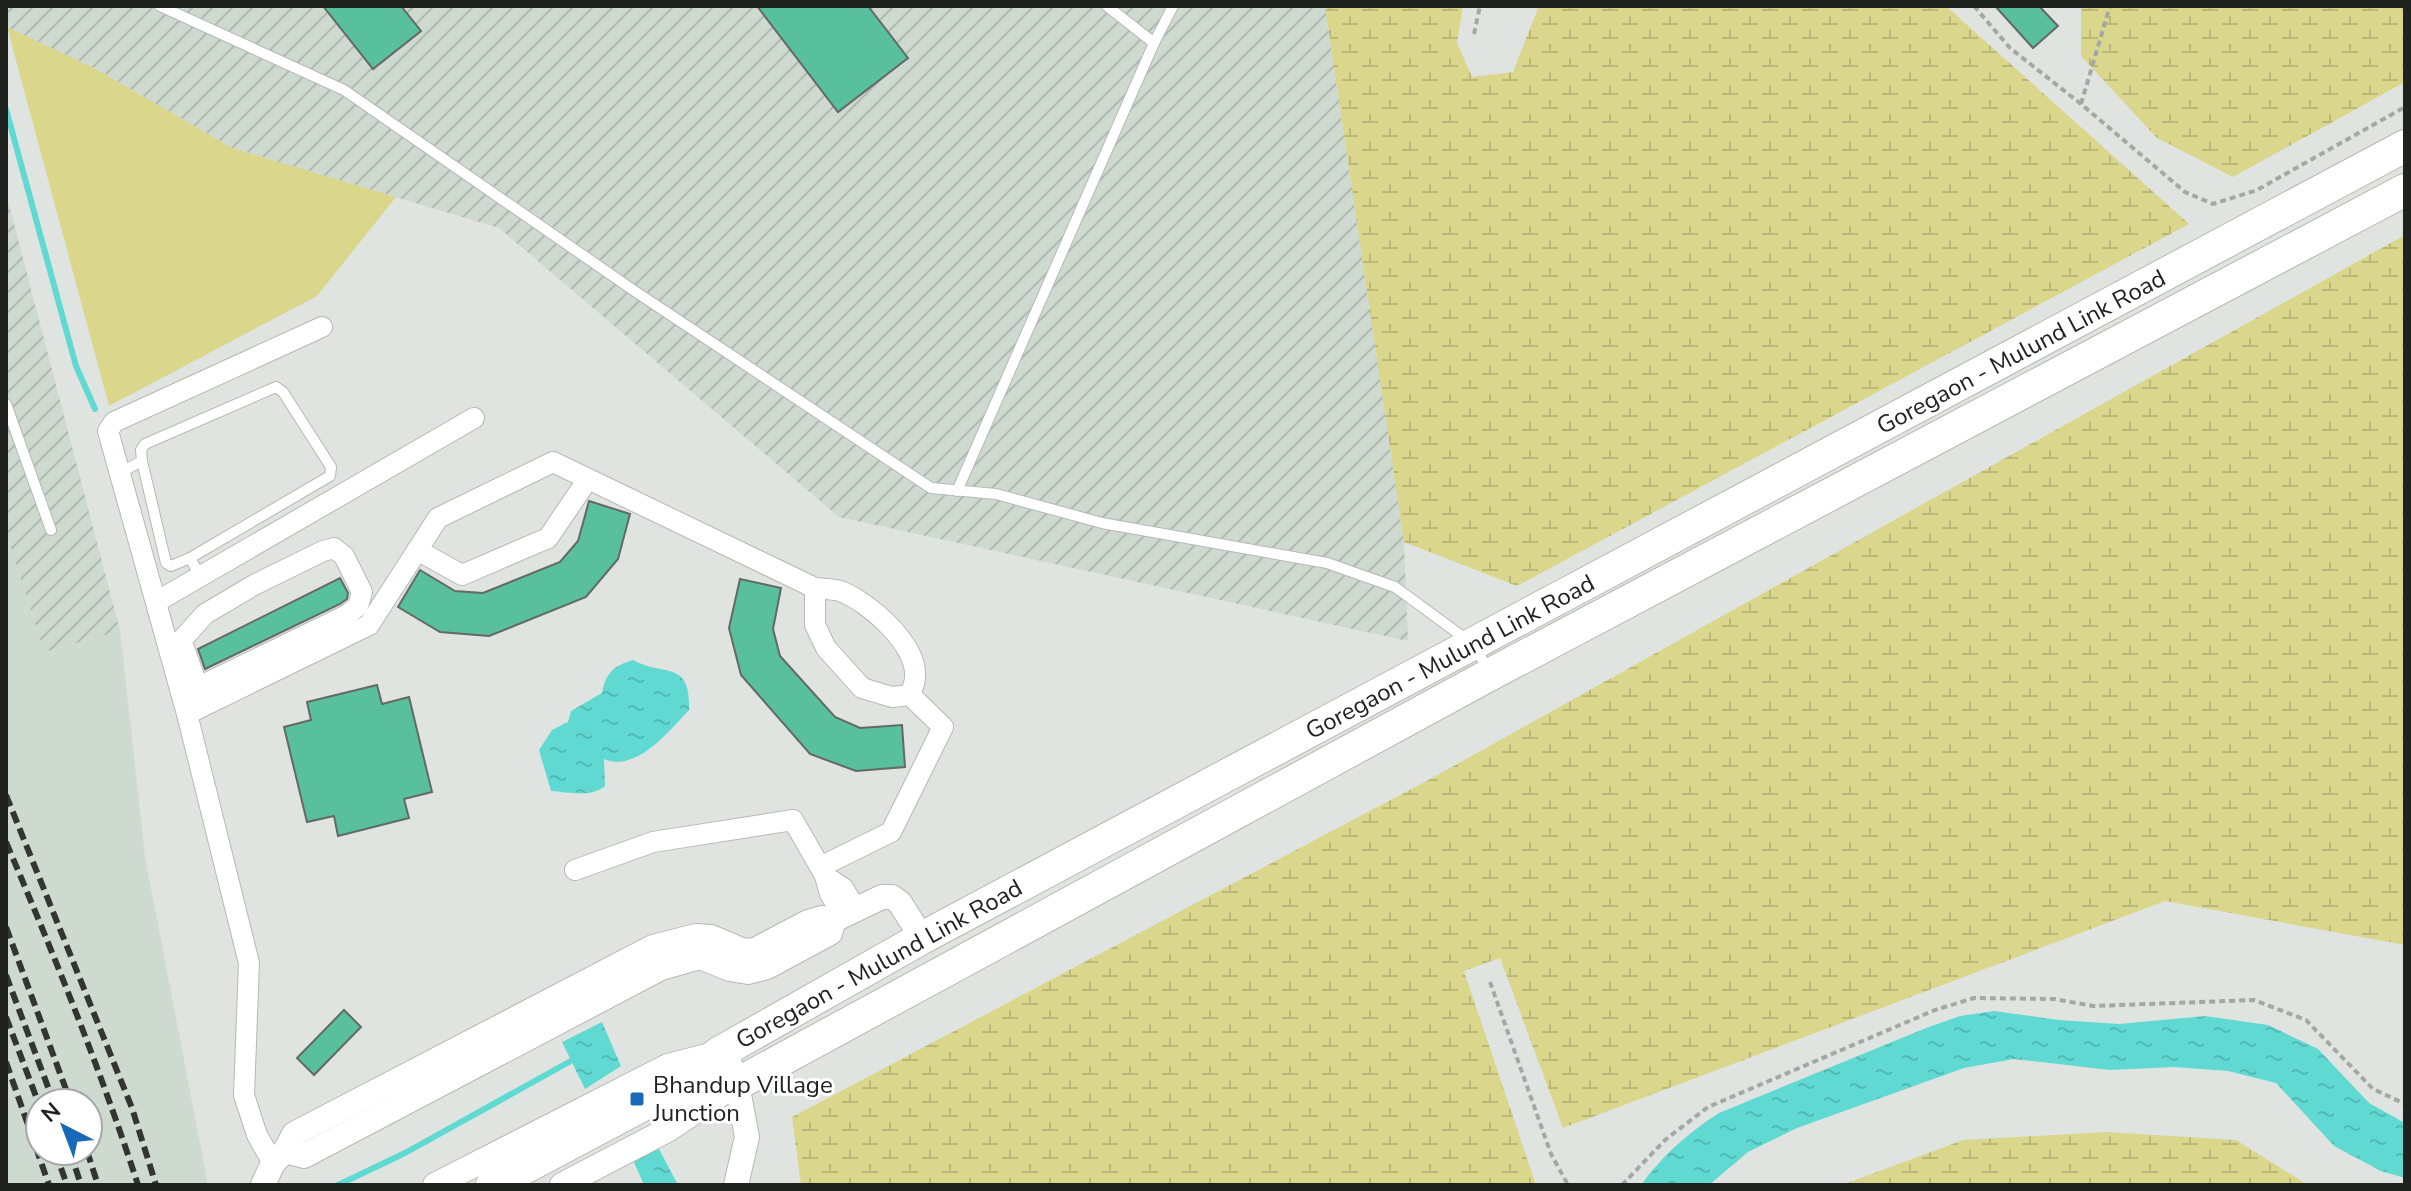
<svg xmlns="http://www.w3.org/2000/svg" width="2411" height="1191" font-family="'Nunito Sans',sans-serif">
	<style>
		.built { fill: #ced9cf; fill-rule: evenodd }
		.industrial { fill: url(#industrial-furrows) }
		.wetland { fill: url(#wetland-marsh) }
		.park { fill: #dad68b }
		.water { fill: url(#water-ripples) }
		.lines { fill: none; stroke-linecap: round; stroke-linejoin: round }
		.stream { stroke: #5fd9d2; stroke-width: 6 }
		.building { fill: #59c09e; stroke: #636966; stroke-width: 2 }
		.service-casing { stroke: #b5b9b5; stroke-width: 12 }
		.minor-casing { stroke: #b5b9b5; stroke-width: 22 }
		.tertiary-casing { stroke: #b5b9b5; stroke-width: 26 }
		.primary-casing { stroke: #b5b9b5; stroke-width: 34 }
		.path { stroke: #a4a8a4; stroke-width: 4; stroke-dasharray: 6 4; stroke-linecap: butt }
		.service { stroke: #fff; stroke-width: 10 }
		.minor { stroke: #fff; stroke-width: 20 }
		.tertiary { stroke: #fff; stroke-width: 24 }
		.primary { stroke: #fff; stroke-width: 32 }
		.rail { stroke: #333533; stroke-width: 6; stroke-dasharray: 12 6; stroke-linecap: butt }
		.poi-dot { fill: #186ab8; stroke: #fff; stroke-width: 3 }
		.labels { text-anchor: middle; stroke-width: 6; stroke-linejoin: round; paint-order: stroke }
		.street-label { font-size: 24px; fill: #202220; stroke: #fff }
		.poi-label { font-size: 24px; fill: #202220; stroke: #fff; text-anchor: start }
	</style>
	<defs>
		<pattern id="industrial-furrows" width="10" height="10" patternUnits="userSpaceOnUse" patternTransform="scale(2)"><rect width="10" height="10" fill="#ced9cf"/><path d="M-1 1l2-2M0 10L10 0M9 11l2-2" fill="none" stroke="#b1bab1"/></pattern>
		<pattern id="wetland-marsh" width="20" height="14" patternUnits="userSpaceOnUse" patternTransform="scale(2)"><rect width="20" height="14" fill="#dad68b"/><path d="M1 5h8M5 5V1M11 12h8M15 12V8" fill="none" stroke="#bbb778"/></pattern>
		<pattern id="water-ripples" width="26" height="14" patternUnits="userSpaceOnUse" patternTransform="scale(2)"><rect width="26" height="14" fill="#5fd9d2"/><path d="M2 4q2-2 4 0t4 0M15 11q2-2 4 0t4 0" fill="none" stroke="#52bab4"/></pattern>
	</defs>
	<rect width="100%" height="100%" fill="#dfe4e0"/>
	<path class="built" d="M6,532L44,652L120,631L145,857L208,1185H6ZM40,1103H88V1151H40Z"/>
	<g class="industrial">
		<path d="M6,6H1325L1404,542L1408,641L839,517L499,228L232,148L94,68L6,27Z"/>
		<path d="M6,193L120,631L44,652L6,532Z"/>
	</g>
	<g class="wetland">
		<path d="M1325,6H1463L1457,43L1472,77L1513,72L1539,6H1946L2189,224L1517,586L1404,542Z"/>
		<path d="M2081,6H2405V82L2233,177L2157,138L2081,56Z"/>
		<path d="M2405,235V945L2165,901L1563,1128L1500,958L1464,971L1536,1185H801L792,1117L1434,777Z"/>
		<path d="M2106,1132L2236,1140L2308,1185H1842L1963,1140Z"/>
	</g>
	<path class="park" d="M7,27L94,68L232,148L396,197L317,296L109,406Z"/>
	<g class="water">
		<path d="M633,660C664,677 691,659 689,710C669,731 636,773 604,759L605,786C592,798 567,792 551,791L539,750L552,730L568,722L571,711L602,693C606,673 613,666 633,660Z"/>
		<path d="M1994,1011L2059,1020L2119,1024L2205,1016L2268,1025L2318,1049L2369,1103L2405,1123V1178L2381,1171L2334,1146L2276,1083L2228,1071L2174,1067L2110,1070L2014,1059L1964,1068L1797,1128L1748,1152L1709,1185H1641C1663,1155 1688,1133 1719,1113L1926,1028L1960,1016Z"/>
		<path d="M602,1022L621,1066L585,1089L562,1042Z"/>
		<path d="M650,1132L678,1185H644L626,1144Z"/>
	</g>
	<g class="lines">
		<g class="stream">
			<path d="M6,109L76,366L95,409"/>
			<path d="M338,1185L405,1153L578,1057"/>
		</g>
	</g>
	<g class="building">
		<path d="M323,6H401L421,31L373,69Z"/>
		<path d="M757,6H868L908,58L838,112Z"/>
		<path d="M1995,6H2039L2058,26L2033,48Z"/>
		<path d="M589,501L630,514L618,559L586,597L489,636L440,632L398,607L420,570L455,591L483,593L560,562L578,541Z"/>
		<path d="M340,578L348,593L347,599L340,604L205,669L198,649Z"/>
		<path d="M740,579L781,588L773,629L780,656L835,717L860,728L902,725L905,767L856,771L810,754L741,675L729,628Z"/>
		<path d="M377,685L382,704L409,697L432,792L404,799L409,818L338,836L334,816L307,822L284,727L311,720L307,702Z"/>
		<path d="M344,1010L361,1027L314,1075L297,1058Z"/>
	</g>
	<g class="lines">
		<defs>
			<g id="service">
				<path d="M160,6L344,90L636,292L931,488L996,494L1102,523L1327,563L1395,587L1474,645L1488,670"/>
				<path d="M1107,6L1154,43"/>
				<path d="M6,404L51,530"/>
				<path d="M142,461L166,563L171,566L190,558"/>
				<path d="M121,472L142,461L141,450L145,444L276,387L283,392L331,467L330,476L190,558L200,576"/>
				<path d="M957,491L1154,43L1173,6"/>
			</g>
			<g id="minor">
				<path d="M417,550L462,575L548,538L588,479"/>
				<path d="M815,588V625L826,648L862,688L892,697L910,695L943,727L891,832L820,867L825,876L830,894L843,915"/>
				<path d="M156,602L474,418"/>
				<path d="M181,640L198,687"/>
				<path d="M170,653L205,614L254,585L323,551L334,548L344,556L362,592L358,606L347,615L182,695"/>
				<path d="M187,714L369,625L438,518L553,462L815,588C822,589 832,589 840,591C868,601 918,645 915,677C915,683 912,690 910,695"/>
				<path d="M575,870L653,842L793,820L820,867"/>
				<path d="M825,876L843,888L856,909"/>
				<path d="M273,1163L257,1135L244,1095L249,963L187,714L108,431L114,422L322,327"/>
			</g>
			<g id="tertiary">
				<path d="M725,1050L737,1084L747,1137L736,1185"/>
				<path d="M285,1151L304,1156L661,968L700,957L730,969L748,972L767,967L830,933L834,920"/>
				<path d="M263,1185L273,1163L285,1151L294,1134L653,947L696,936L711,937L744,951L755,950L808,922L822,918L834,920L882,897H892L900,903L922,938"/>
				<path d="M435,1185L668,1066L711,1055"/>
				<path d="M562,1185L669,1129L736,1084"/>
			</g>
			<g id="primary">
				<path d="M673,1091L696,1087L737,1084L1491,674L2405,190"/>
				<path d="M492,1185L667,1092L719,1053L922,938L2405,146"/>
			</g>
		</defs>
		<use href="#service" class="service-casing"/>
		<use href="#minor" class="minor-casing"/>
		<use href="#tertiary" class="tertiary-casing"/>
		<use href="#primary" class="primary-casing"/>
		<g class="path">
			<path d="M1974,6L2010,48L2081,104L2185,192L2213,204L2257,190L2405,107"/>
			<path d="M1474,34L1480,6"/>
			<path d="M2081,104L2110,6"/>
			<path d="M1490,982L1551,1154L1568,1185"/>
			<path d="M1622,1185L1665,1140L1708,1107L1935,1010L1974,998L2054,999L2093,1006L2254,1000L2306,1020L2373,1089L2405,1104"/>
		</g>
		<use href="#service" class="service"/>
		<use href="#minor" class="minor"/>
		<use href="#tertiary" class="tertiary"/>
		<use href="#primary" class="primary"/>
		<g class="rail">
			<path d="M6,795L132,1108L156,1185"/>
			<path d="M6,842C54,955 100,1068 138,1185"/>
			<path d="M6,927L71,1103"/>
			<path d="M6,975L54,1103"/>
			<path d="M6,1017L40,1107"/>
			<path d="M6,1062L49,1185"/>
			<path d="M55,1151L67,1185"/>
			<path d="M70,1151L81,1185"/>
			<path d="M87,1151L98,1185"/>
		</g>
	</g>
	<rect class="poi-dot" x="629" y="1091" width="16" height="16" rx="4"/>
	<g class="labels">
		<g class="street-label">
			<text transform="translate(2021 352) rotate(-28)" y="8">Goregaon - Mulund Link Road</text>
			<text transform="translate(1450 657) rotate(-28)" y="8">Goregaon - Mulund Link Road</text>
			<text transform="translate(879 964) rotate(-29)" y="8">Goregaon - Mulund Link Road</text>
		</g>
		<g class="poi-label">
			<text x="653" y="1093">Bhandup Village<tspan x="653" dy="28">Junction</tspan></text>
		</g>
	</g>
	<rect width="2411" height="1191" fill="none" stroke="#202220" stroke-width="16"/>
	<g transform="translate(64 1127) rotate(318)"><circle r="38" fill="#ffffff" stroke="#a6a7a6" stroke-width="2"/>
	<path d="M0-6L14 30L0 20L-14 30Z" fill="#186ab8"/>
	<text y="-12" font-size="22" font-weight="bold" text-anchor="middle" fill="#202220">N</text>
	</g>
</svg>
